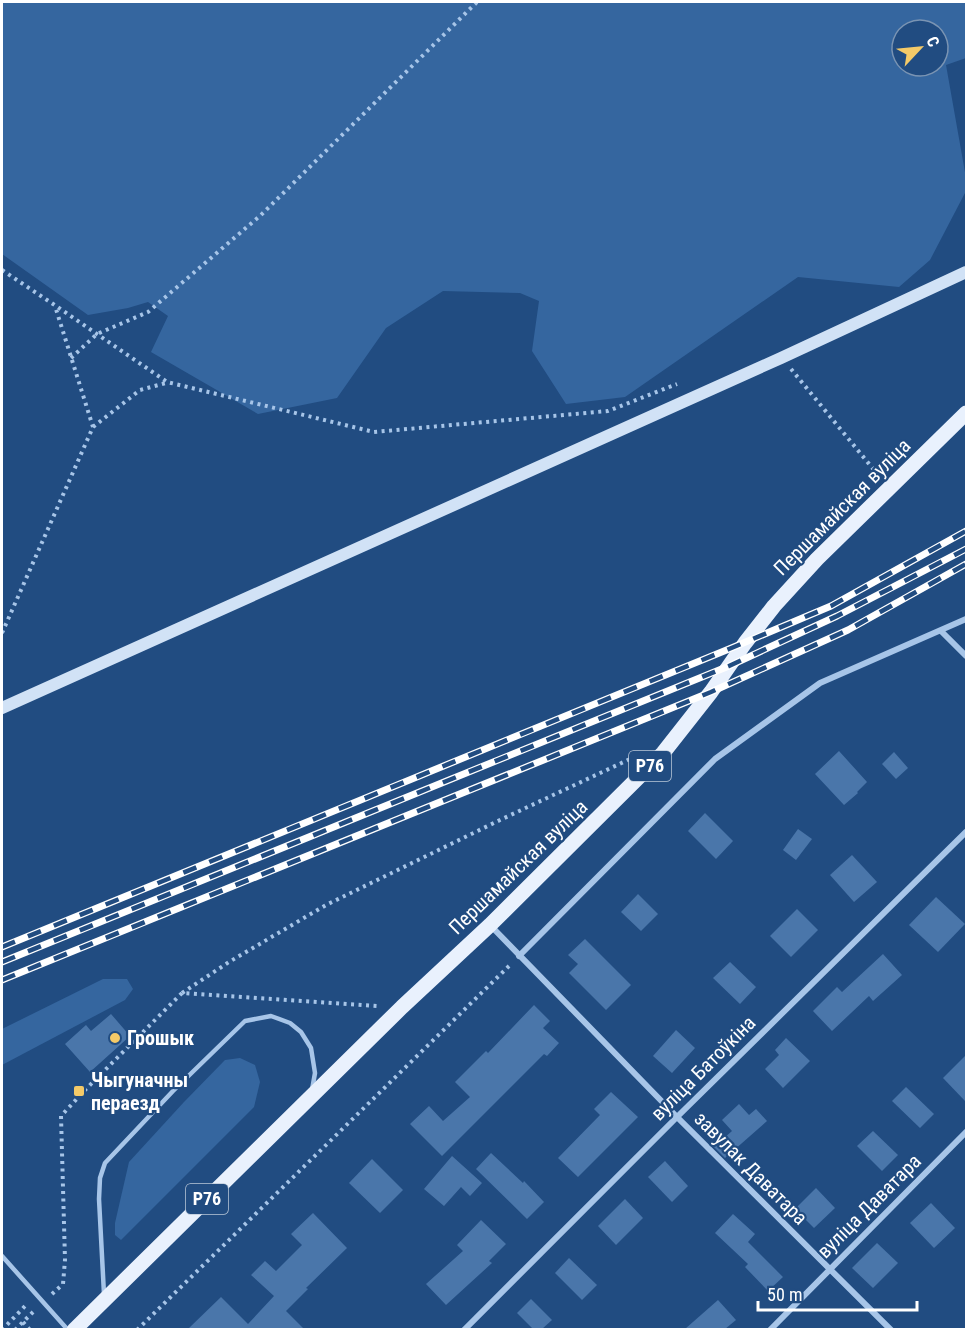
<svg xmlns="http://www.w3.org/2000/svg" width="968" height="1331" font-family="'Roboto Condensed',sans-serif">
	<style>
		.green { fill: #35669f; fill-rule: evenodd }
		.building { fill: #4a76aa }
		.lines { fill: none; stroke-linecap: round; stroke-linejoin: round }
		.path { stroke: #a7c5e8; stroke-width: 4; stroke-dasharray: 3 4.5; stroke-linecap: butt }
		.lane { stroke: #a7c5e8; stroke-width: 4.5 }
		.street { stroke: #a7c5e8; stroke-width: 6 }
		.secondary { stroke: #d1e2f6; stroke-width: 12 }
		.primary { stroke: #e9f1fd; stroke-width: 15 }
		.rail-casing { stroke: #fff; stroke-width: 7 }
		.rail { stroke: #214c81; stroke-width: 4.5; stroke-dasharray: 14; stroke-linecap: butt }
		.poi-dot { fill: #f4ca68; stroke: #214c81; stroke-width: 2 }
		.labels { text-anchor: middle; stroke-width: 4.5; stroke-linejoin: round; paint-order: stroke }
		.shield { fill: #214c81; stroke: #bcc9d9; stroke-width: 1.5 }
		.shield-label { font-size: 18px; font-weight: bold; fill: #fff }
		.street-label { font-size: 20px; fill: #fff; stroke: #214c81 }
		.poi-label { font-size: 20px; font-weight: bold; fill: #fff; stroke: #214c81; text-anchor: start }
	</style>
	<rect width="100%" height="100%" fill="#214c81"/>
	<g class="green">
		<path d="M2,2H966V58L946,65L966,178V191L930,260L899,287L798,277L625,397L566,404L532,351L539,301L520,293L443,291L386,328L337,398L258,414L151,352L168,316L148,302L128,308L88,315L2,254ZM902,30H938V66H902Z"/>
		<path d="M103,979H127L133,989L125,1000L2,1065V1029Z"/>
		<path d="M240,1058L255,1065L260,1082L254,1107L121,1240L115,1235V1223L129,1162L184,1102L225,1060Z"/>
	</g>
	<g class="building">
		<path d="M839,751L867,782L857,792L858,793L844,805L815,774Z"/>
		<path d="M894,752L908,768L896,779L882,764Z"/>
		<path d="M705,813L733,841L716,859L688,831Z"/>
		<path d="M798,829L812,839L796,860L783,850Z"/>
		<path d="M852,855L877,882L854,902L830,875Z"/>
		<path d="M638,894L658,914L641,931L621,912Z"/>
		<path d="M936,897L965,924L938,952L909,925Z"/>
		<path d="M797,909L818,930L791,957L770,936Z"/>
		<path d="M585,939L631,985L606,1010L569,973L578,964L568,955Z"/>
		<path d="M883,954L902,975L873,1001L869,996L832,1031L813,1011L837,987L842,992Z"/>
		<path d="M730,962L756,987L740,1004L713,978Z"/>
		<path d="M534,1005L550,1021L543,1028L559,1043L547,1056L544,1054L442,1156L410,1124L429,1106L443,1121L470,1097L455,1082L486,1051L488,1053Z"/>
		<path d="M111,1014L130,1036L90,1072L65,1044L86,1025L91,1031Z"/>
		<path d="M676,1030L695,1048L672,1073L653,1056Z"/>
		<path d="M786,1038L810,1061L783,1088L765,1069L779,1055L775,1050Z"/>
		<path d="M966,1055V1102L943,1078Z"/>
		<path d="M906,1087L934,1114L920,1128L892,1101Z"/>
		<path d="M611,1092L638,1117L578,1177L558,1158L600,1115L594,1109Z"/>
		<path d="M739,1104L749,1115L756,1109L767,1121L725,1158L714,1147L732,1131L722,1120Z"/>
		<path d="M873,1131L898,1155L882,1171L857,1146Z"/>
		<path d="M491,1153L523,1183L524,1181L544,1202L527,1219L476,1169Z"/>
		<path d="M452,1156L482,1183L470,1196L461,1187L444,1206L424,1189Z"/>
		<path d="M372,1159L403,1190L380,1213L349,1183Z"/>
		<path d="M665,1161L688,1186L672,1202L648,1177Z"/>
		<path d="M816,1188L835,1208L814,1228L795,1209Z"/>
		<path d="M625,1199L643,1218L616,1245L598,1226Z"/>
		<path d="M931,1203L955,1228L934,1248L910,1223Z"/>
		<path d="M313,1213L347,1248L306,1288L308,1289L286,1311L304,1329H188L221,1297L248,1324L274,1296L251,1275L265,1261L276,1271L302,1245L291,1234Z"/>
		<path d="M733,1214L755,1234L748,1242L783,1277L768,1291L745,1267L748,1264L715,1233Z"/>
		<path d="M481,1220L506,1244L489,1261L492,1263L446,1305L426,1284L463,1251L457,1245Z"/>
		<path d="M877,1243L898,1263L873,1288L852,1268Z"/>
		<path d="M569,1258L597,1285L582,1300L555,1273Z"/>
		<path d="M531,1299L552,1320L542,1329H533L517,1313Z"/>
		<path d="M718,1300L736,1320L725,1329H685Z"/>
	</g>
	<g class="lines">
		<g class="path">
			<path d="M2,270L62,310L167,382L374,432L608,411L677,384"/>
			<path d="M71,358L97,334L148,312L261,215L477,2"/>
			<path d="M791,369L879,476"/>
			<path d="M93,427L140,390L166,383"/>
			<path d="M2,633L93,427L55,306"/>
			<path d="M182,993L229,962L326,905L500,820L630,759"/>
			<path d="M52,1294L63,1284L65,1260L61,1116L86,1089L182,993L377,1006"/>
			<path d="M23,1322L30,1330"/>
			<path d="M2,1330L28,1303"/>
			<path d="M15,1330L36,1309"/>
			<path d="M137,1330L510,965"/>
		</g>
		<g class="lane">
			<path d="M2,1256L68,1330"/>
			<path d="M104,1294L99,1199L100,1178L105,1163L173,1091L245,1021L271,1016L290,1023L301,1032L311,1048L315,1073L312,1090"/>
		</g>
		<g class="street">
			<path d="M941,631L966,656"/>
			<path d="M490,925L677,1117L891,1330"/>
			<path d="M519,956L715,759L820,683L966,619"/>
			<path d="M464,1330L677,1117L966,832"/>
			<path d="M770,1330L966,1132"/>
		</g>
		<path class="secondary" d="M2,708L781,358L966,272"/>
		<path class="primary" d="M74,1330L402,1007L490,925L663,753L711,692L745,643L774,606L817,559L966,413"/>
		<defs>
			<g id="rail">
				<path d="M2,947L729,649L831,606L966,531"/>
				<path d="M2,962L729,666L837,616L966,549"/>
				<path d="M2,980L711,692L848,630L966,564"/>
			</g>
		</defs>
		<use href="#rail" class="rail-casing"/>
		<use href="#rail" class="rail"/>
	</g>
	<g class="poi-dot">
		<circle cx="115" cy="1038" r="6"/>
		<rect x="73" y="1085" width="12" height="12" rx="3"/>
	</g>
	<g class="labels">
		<g class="shield">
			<rect x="629" y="751" width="42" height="30" rx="4.5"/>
			<rect x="186" y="1184" width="42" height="30" rx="4.5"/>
		</g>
		<g class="shield-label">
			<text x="650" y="772">Р76</text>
			<text x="207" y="1205">Р76</text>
		</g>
		<g class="street-label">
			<text transform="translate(842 507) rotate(-45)" y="7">Першамайская вуліца</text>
			<text transform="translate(518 867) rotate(-44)" y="7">Першамайская вуліца</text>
			<text transform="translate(703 1068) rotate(-45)" y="7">вуліца Батоўкіна</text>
			<text transform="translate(751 1168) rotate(45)" y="7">завулак Даватара</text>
			<text transform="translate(869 1206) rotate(-45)" y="7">вуліца Даватара</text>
		</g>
		<g class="poi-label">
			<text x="127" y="1045">Грошык</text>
			<text x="91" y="1087">Чыгуначны<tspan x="91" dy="23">пераезд</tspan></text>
		</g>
	</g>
	<rect width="968" height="1331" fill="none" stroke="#ffffff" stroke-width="6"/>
	<g transform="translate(920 48) rotate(64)"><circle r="28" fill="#214c81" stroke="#7a94b3" stroke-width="1.5"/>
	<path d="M0-4.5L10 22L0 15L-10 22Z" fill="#f4ca68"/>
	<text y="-9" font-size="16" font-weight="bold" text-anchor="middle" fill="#ffffff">С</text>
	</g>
	<path d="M758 1301v9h159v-9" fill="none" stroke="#ffffff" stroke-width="3"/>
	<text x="767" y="1301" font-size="18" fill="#ffffff" stroke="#214c81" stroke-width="4.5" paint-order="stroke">50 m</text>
</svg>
